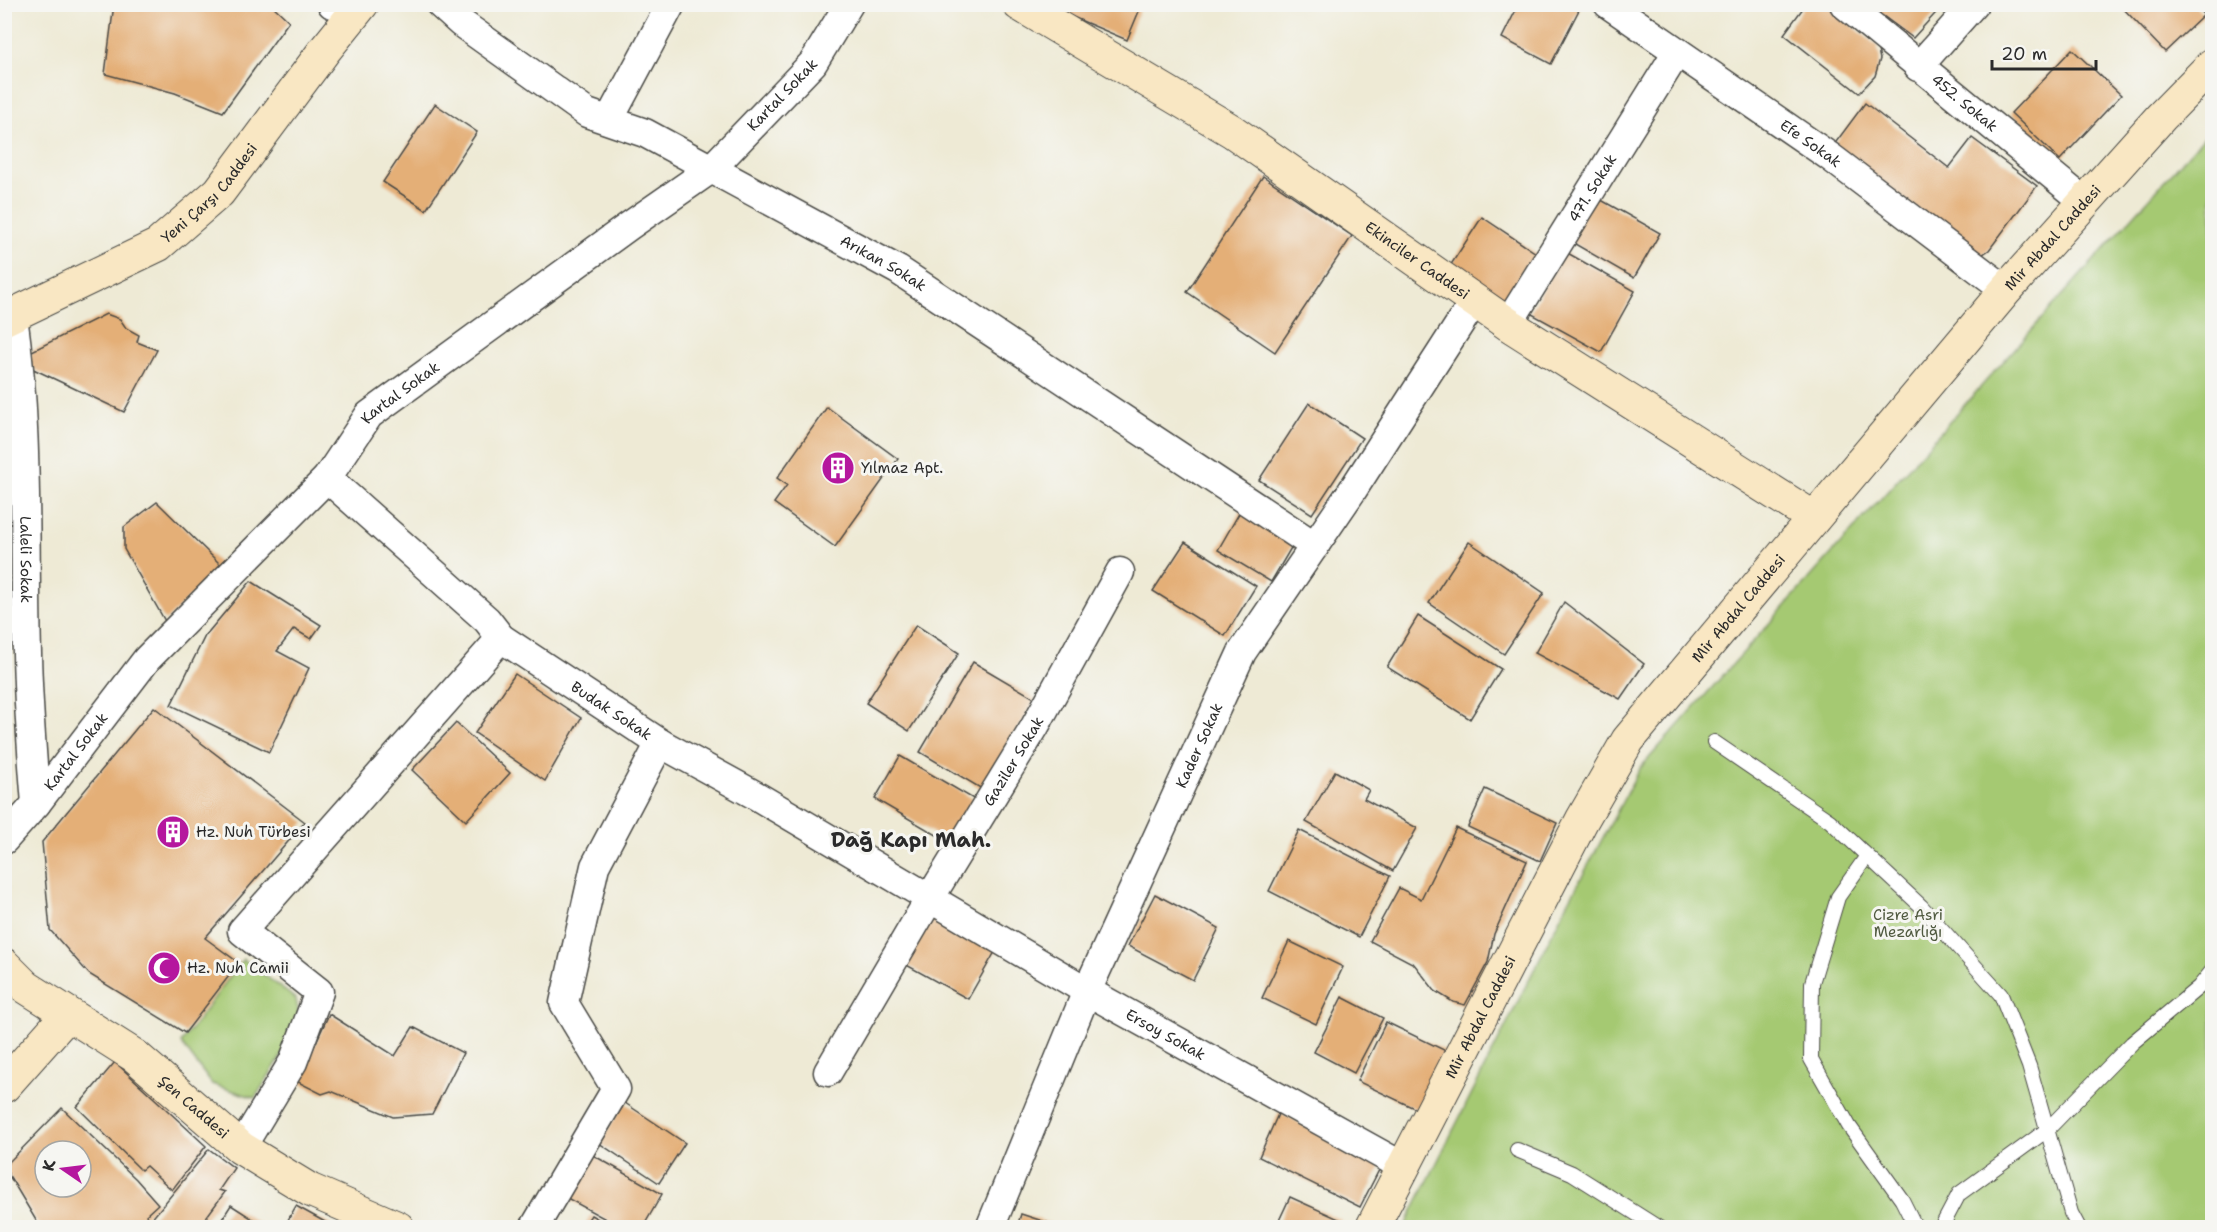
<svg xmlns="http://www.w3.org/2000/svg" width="2217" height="1232" font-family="'Shantell Sans',sans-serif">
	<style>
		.green { fill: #a5c972; stroke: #687a4e; stroke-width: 1.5 }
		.building { fill: #e4af77; fill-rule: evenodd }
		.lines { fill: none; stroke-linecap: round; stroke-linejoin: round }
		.lane-casing { stroke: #484844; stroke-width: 16 }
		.street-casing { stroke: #484844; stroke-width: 31 }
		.secondary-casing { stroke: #484844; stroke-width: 35 }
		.lane { stroke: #fff; stroke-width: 14 }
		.street { stroke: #fff; stroke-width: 28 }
		.secondary { stroke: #f9e7c3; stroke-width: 33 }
		.labels { text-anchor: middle; stroke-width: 6; stroke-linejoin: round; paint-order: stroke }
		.street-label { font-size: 15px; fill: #2b2b2b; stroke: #f6f6f2 }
		.poi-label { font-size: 15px; fill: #2b2b2b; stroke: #f6f6f2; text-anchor: start }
		.park-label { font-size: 15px; fill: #505a40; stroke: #f6f6f2 }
		.district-label { font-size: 21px; font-weight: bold; fill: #2b2b2b; stroke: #f6f6f2 }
	</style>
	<rect width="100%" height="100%" fill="#f6f6f2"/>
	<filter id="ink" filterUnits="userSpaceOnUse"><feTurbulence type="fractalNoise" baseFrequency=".0167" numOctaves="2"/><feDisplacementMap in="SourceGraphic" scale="12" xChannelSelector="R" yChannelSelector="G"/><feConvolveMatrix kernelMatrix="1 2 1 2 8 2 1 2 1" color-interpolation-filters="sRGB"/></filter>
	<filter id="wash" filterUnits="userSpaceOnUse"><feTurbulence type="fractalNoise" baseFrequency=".008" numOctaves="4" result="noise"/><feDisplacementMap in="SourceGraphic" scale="24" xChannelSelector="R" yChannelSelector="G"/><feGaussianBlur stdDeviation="1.35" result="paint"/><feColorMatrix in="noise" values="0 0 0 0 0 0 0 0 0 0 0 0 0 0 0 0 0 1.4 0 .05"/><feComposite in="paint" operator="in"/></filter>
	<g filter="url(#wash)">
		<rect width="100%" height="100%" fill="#eeead5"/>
		<g class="green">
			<path d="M2212,128V1227L1404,1228L1564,910L1641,767Z"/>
			<path d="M243,959L296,999L301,1025L255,1098L212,1084L181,1043Z"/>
		</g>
		<g id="blocks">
			<g class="building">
				<path d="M114,4H271L289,21L223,112L175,93L105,74Z"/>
				<path d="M1064,4H1142L1127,40L1061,12Z"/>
				<path d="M1519,4H1582L1551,64L1502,38Z"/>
				<path d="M1806,4H1826L1877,46L1880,59L1875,76L1859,93L1784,34Z"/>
				<path d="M1867,4H1944L1913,38Z"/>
				<path d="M2119,4H2193L2204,15L2165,52Z"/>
				<path d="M2072,49L2121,95L2060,160L2011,113Z"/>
				<path d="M1865,103L1949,168L1972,138L2037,186L1989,250L1980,256L1833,146Z"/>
				<path d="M435,104L477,132L426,210L383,182Z"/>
				<path d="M1263,176L1352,236L1275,352L1187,292Z"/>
				<path d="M1594,196L1660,233L1634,278L1568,240Z"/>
				<path d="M1482,217L1539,255L1507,303L1450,266Z"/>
				<path d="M1564,251L1635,291L1601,352L1530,313Z"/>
				<path d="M106,314L120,319L126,328L139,335L137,342L157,350L124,412L27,366L32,351Z"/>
				<path d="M1309,403L1362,438L1312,514L1259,480Z"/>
				<path d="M827,407L898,459L835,547L774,503L787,485L777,478Z"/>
				<path d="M157,502L222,566L165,621L124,549V527Z"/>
				<path d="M1241,510L1295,541L1271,582L1218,550Z"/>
				<path d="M1185,542L1256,586L1225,636L1153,591Z"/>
				<path d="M1469,542L1544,593L1504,654L1429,603Z"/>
				<path d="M251,581L321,625L311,639L294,629L277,651L309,668L269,752L171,705L205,636Z"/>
				<path d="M1564,602L1644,664L1620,699L1535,653Z"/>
				<path d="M1418,616L1501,669L1470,719L1387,667Z"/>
				<path d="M916,625L959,653L909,731L866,703Z"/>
				<path d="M973,662L1036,699L982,789L920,752Z"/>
				<path d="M515,674L581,718L545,781L475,733Z"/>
				<path d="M154,707L305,822L205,938L239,963L185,1033L89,974L50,930L42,842Z"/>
				<path d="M456,723L510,773L466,821L412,770Z"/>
				<path d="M900,756L977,801L952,844L875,799Z"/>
				<path d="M1335,771L1369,790L1364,799L1417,828L1393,871L1306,822Z"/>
				<path d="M1485,789L1557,823L1540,861L1468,827Z"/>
				<path d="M1456,828L1527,861L1494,934L1488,962L1465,1005L1453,1002L1435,991L1414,964L1370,941L1399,888L1421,899Z"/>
				<path d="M1299,830L1390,876L1359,937L1269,891Z"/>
				<path d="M1155,894L1219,928L1193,980L1128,946Z"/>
				<path d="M931,915L996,950L968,999L901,962Z"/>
				<path d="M1289,941L1343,967L1316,1024L1262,998Z"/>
				<path d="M1342,997L1383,1018L1354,1073L1314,1052Z"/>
				<path d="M329,1014L395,1056L413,1027L463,1053L432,1114L393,1117L331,1091L322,1094L298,1082Z"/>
				<path d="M1386,1022L1446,1051L1418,1110L1357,1081Z"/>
				<path d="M115,1062L206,1146L172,1190L146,1166L141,1170L77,1107Z"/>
				<path d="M625,1103L685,1143L659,1183L599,1143Z"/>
				<path d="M62,1108L136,1179L158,1204L146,1215L151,1220L209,1149L234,1168L219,1190L225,1192L199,1227H40L4,1167ZM45,1151H81V1187H45Z"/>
				<path d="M1279,1112L1381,1166L1360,1207L1259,1157Z"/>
				<path d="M591,1154L662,1194L643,1227H620L567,1198Z"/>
				<path d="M1290,1197L1341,1220L1337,1227H1276Z"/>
				<path d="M231,1205L265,1227H217Z"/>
				<path d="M296,1206L334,1227H284Z"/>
				<path d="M1021,1214L1061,1227H1017Z"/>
				<path d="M591,1215L612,1227H583Z"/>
			</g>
		</g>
	</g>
	<g filter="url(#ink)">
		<use href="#blocks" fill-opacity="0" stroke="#484844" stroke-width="1.5"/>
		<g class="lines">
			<defs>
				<g id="lane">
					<path d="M1714,742L1830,821L1921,906L2001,995L2029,1066L2071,1213L2079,1228"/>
					<path d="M1867,856L1838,897L1812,983L1811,1059L1849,1126L1902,1200L1916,1228"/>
					<path d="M1517,1150L1572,1173L1659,1228"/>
					<path d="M1941,1228L1959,1194L2047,1130L2132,1043L2199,987L2212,971"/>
				</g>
				<g id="street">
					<path d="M332,4L355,13"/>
					<path id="s1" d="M440,4L461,23L587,113L645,133L898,270L1315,546"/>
					<path id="s2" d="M1608,4L1829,156L2006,290"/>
					<path id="s3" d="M1844,4L2085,202"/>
					<path d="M1918,67L1974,4"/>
					<path d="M609,120L671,4"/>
					<path id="s4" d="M13,316C29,429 24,540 27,654C28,704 32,754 36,804"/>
					<path id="s5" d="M1508,324L1677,52"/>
					<path id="s6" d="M327,478L487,620L501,638L660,743L755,795L1087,991L1404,1167"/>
					<path id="s7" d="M4,840L36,804L147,659L327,478L369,415L629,226L711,169L813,63L849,4"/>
					<path id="s8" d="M828,1072L930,898L1034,728L1120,572"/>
					<path d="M241,1148L293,1062L319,992L242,931L501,638"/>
					<path d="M534,1228L616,1089L564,1003L595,866L660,743"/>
					<path id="s9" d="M990,1228L1087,991L1242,652L1352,491L1475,300"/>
				</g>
				<g id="secondary">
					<path id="s10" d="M1019,4L1232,131L1508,324L1814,518"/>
					<path id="s11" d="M4,319L158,245L219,192L324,51L362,4"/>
					<path id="s12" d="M4,965L26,987L135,1056L241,1148L310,1190L398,1228"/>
					<path d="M4,1086L68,1014"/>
					<path id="s13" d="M1372,1228L1582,820L1628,740L2006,290L2161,117L2212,65"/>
				</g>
			</defs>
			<use href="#lane" class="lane-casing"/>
			<use href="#street" class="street-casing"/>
			<use href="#secondary" class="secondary-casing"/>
			<use href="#lane" class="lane"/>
			<use href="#street" class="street"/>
			<use href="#secondary" class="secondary"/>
		</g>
	</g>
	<defs>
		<symbol id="building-disc" viewBox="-11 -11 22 22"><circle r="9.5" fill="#b5179e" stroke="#f6f6f2"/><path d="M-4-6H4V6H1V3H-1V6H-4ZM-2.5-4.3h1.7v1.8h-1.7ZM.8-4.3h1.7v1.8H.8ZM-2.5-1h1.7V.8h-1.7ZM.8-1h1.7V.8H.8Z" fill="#fff"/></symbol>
		<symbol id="mosque-disc" viewBox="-11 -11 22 22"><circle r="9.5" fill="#b5179e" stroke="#f6f6f2"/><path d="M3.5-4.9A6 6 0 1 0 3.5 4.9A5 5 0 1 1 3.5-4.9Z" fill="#fff"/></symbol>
	</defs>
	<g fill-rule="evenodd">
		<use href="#building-disc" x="819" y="449" width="38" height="38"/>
		<use href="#building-disc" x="154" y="813" width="38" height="38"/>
		<use href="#mosque-disc" x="145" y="949" width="38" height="38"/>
	</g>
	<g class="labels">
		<g class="street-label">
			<text dy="5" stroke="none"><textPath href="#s7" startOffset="1086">Kartal Sokak</textPath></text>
			<text dy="5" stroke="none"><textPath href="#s3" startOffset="156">452. Sokak</textPath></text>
			<text dy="5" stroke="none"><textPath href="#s2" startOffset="246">Efe Sokak</textPath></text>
			<text dy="5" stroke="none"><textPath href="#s5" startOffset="160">471. Sokak</textPath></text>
			<text dy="5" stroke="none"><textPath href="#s11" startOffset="244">Yeni Çarşı Caddesi</textPath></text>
			<text dy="5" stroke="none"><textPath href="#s13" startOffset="1209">Mir Abdal Caddesi</textPath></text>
			<text dy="5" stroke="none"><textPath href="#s10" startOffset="474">Ekinciler Caddesi</textPath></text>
			<text dy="5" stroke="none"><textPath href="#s1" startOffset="516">Arıkan Sokak</textPath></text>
			<text dy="5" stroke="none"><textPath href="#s7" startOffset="600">Kartal Sokak</textPath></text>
			<text dy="5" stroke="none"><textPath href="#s4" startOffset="244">Laleli Sokak</textPath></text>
			<text dy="5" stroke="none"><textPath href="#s13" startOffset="723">Mir Abdal Caddesi</textPath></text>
			<text dy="5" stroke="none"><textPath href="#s6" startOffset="369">Budak Sokak</textPath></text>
			<text dy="5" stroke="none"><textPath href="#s9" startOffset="526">Kader Sokak</textPath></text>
			<text dy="5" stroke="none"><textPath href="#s7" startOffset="114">Kartal Sokak</textPath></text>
			<text dy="5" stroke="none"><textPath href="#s8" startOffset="362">Gaziler Sokak</textPath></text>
			<text dy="5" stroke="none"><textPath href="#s13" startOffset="237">Mir Abdal Caddesi</textPath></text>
			<text dy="5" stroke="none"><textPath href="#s6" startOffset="1011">Ersoy Sokak</textPath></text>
			<text dy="5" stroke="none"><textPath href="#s12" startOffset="238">Şen Caddesi</textPath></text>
		</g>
		<g class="poi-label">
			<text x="861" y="473">Yılmaz Apt.</text>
			<text x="196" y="837">Hz. Nuh Türbesi</text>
			<text x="187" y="973">Hz. Nuh Camii</text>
		</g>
		<g class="park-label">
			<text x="1908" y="920">Cizre Asri<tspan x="1908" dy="17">Mezarlığı</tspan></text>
		</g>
		<g class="district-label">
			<text x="911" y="847">Dağ Kapı Mah.</text>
		</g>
	</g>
	<rect width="2217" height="1232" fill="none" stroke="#f6f6f2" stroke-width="24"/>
	<g transform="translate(63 1169) rotate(284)"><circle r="28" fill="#f6f6f2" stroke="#a5a5a2" stroke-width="1.5"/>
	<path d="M0-4.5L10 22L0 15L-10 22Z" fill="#b5179e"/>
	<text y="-9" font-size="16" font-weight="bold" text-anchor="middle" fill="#2b2b2b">K</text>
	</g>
	<path d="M1992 60v9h104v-9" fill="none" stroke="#2b2b2b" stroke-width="3"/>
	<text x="2001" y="60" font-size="18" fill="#2b2b2b" stroke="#f6f6f2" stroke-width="4.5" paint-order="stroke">20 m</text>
</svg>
